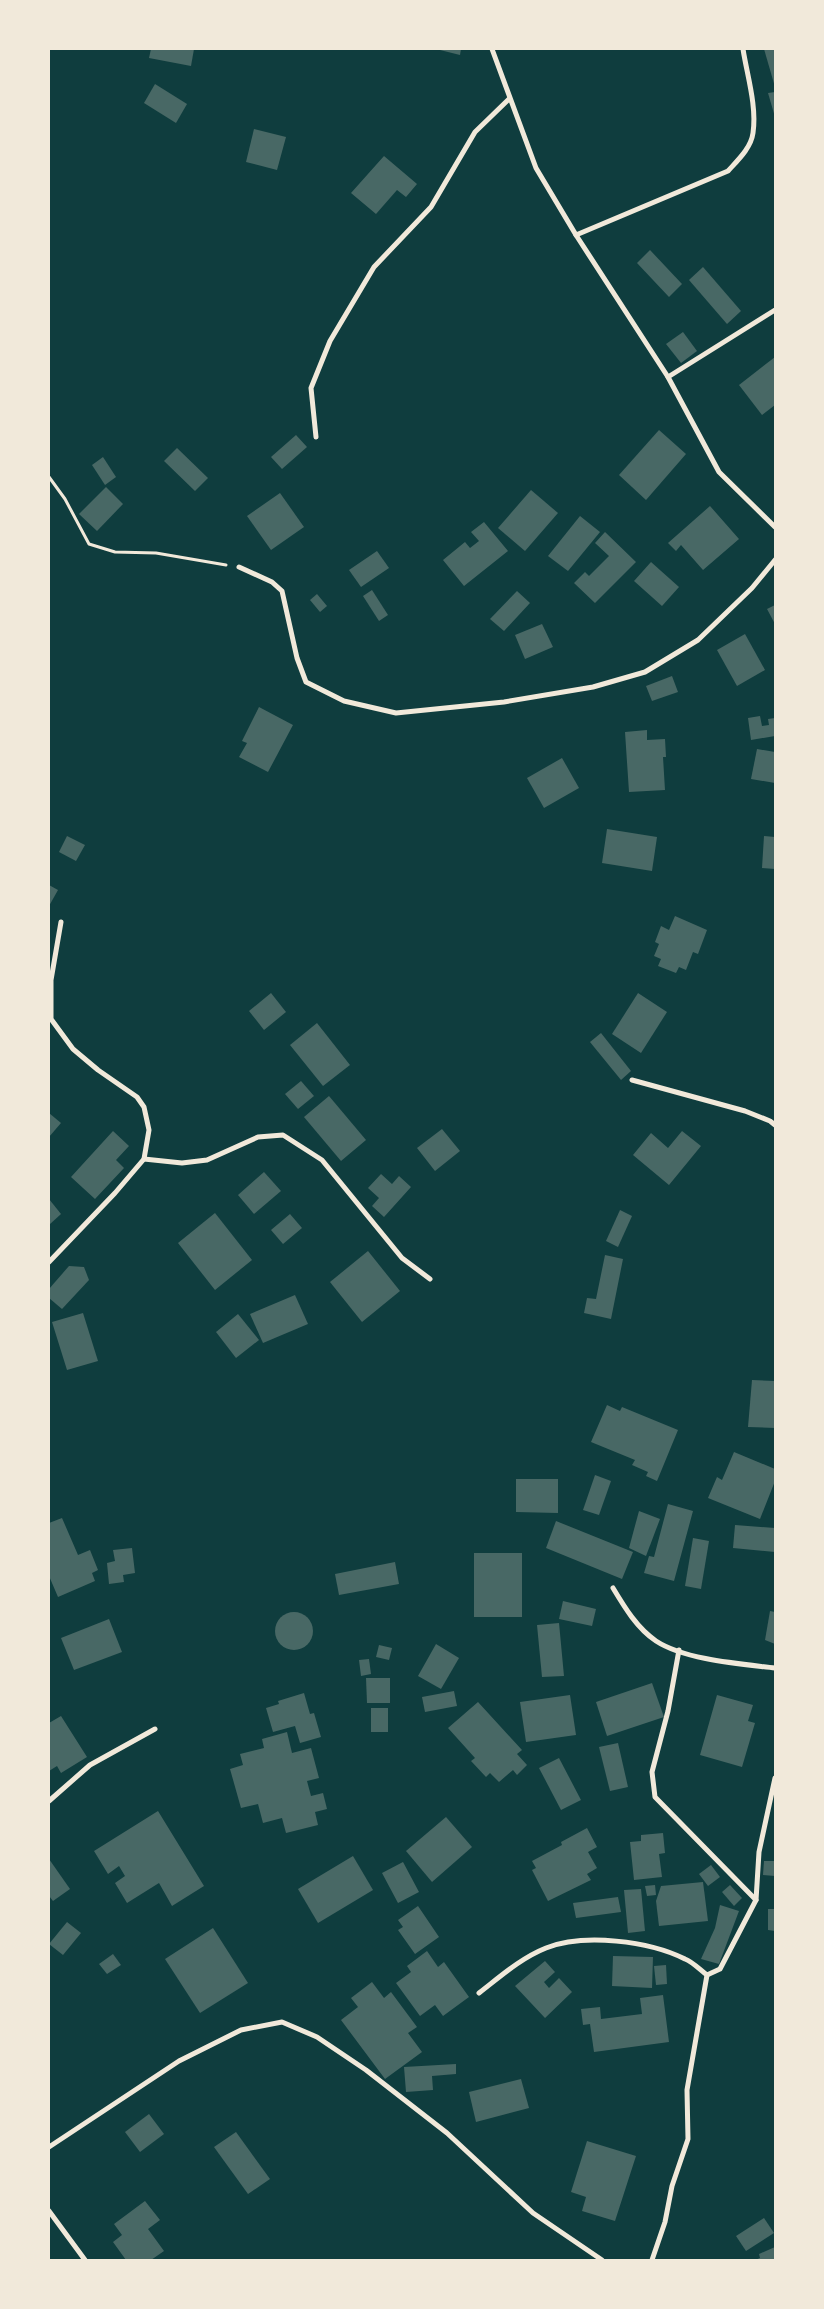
<svg xmlns="http://www.w3.org/2000/svg" width="824" height="2309" font-family="'Times New Roman',serif">
	<style>
		.building { fill: #486865 }
		.lines { fill: none; stroke-linecap: round; stroke-linejoin: round }
		.path { stroke: #f1e9da; stroke-width: 3 }
		.minor { stroke: #f1e9da; stroke-width: 5 }
	</style>
	<rect width="100%" height="100%" fill="#0f3d3e"/>
	<g class="building">
		<path d="M151,49H194L191,66L149,58Z"/>
		<path d="M436,49H461L460,55Z"/>
		<path d="M764,49H775V87Z"/>
		<path d="M155,84L187,104L176,123L144,103Z"/>
		<path d="M775,92V117L768,93Z"/>
		<path d="M254,129L286,137L277,170L246,162Z"/>
		<path d="M384,156L417,184L406,197L397,190L376,214L351,193Z"/>
		<path d="M650,250L682,284L669,297L637,263Z"/>
		<path d="M703,267L741,311L727,324L689,280Z"/>
		<path d="M683,332L697,351L681,363L666,344Z"/>
		<path d="M775,357V405L762,415L739,385Z"/>
		<path d="M659,430L686,454L646,500L619,475Z"/>
		<path d="M296,435L307,447L282,469L271,457Z"/>
		<path d="M177,448L208,478L195,491L164,461Z"/>
		<path d="M103,457L116,477L105,485L92,465Z"/>
		<path d="M106,487L123,504L97,531L79,514Z"/>
		<path d="M531,490L558,513L525,551L498,528Z"/>
		<path d="M280,493L304,527L271,550L247,516Z"/>
		<path d="M710,506L739,539L703,570L681,545L676,551L668,543Z"/>
		<path d="M580,516L600,532L568,571L548,556Z"/>
		<path d="M484,522L508,551L464,586L443,560L465,542L470,548L479,541L471,532Z"/>
		<path d="M605,532L636,562L595,603L574,583L585,572L589,576L609,556L595,543Z"/>
		<path d="M377,551L389,568L361,587L349,570Z"/>
		<path d="M651,562L679,587L662,606L634,581Z"/>
		<path d="M372,590L388,615L379,621L363,596Z"/>
		<path d="M517,591L530,603L504,631L490,619Z"/>
		<path d="M317,594L327,606L320,612L310,600Z"/>
		<path d="M775,605V624L767,609Z"/>
		<path d="M542,624L553,647L525,659L515,635Z"/>
		<path d="M745,634L765,670L737,686L717,650Z"/>
		<path d="M672,676L678,692L652,701L646,686Z"/>
		<path d="M259,707L293,725L268,772L239,757L247,743L242,741Z"/>
		<path d="M760,716L762,726L769,725L768,719L775,718V736L751,740L748,718Z"/>
		<path d="M647,730V740L665,739L666,757H663L665,790L629,792L625,732Z"/>
		<path d="M757,749L775,752V783L751,779Z"/>
		<path d="M562,758L579,788L544,808L527,778Z"/>
		<path d="M607,829L657,837L652,871L602,863Z"/>
		<path d="M67,836L85,845L76,861L59,852Z"/>
		<path d="M764,836L775,837V869L762,868Z"/>
		<path d="M49,885L58,890L49,906Z"/>
		<path d="M675,916L707,930L698,954L693,952L686,970L679,967L676,973L658,966L661,959L654,956L659,944L655,942L661,926L669,930Z"/>
		<path d="M271,993L286,1012L264,1030L249,1011Z"/>
		<path d="M638,993L667,1012L641,1053L612,1034Z"/>
		<path d="M317,1023L350,1065L323,1086L290,1045Z"/>
		<path d="M601,1033L631,1071L621,1080L590,1042Z"/>
		<path d="M301,1081L314,1096L298,1109L285,1094Z"/>
		<path d="M329,1096L366,1140L341,1161L304,1117Z"/>
		<path d="M49,1113L61,1123L49,1137Z"/>
		<path d="M442,1129L460,1151L435,1171L417,1148Z"/>
		<path d="M113,1131L129,1146L116,1160L124,1168L95,1199L71,1177Z"/>
		<path d="M682,1131L701,1146L669,1185L633,1155L651,1133L668,1148Z"/>
		<path d="M264,1172L281,1191L254,1214L238,1195Z"/>
		<path d="M381,1174L392,1184L399,1176L411,1187L384,1217L372,1206L379,1198L368,1188Z"/>
		<path d="M49,1199L61,1214L49,1225Z"/>
		<path d="M620,1210L632,1216L618,1247L606,1241Z"/>
		<path d="M215,1213L252,1260L215,1290L178,1243Z"/>
		<path d="M290,1214L302,1228L283,1244L271,1230Z"/>
		<path d="M368,1251L400,1291L362,1322L330,1282Z"/>
		<path d="M605,1255L623,1259L611,1319L584,1313L587,1298L596,1299Z"/>
		<path d="M69,1266L84,1267L89,1280L62,1309L49,1298V1289Z"/>
		<path d="M295,1295L308,1324L263,1343L250,1314Z"/>
		<path d="M83,1313L98,1361L67,1370L52,1322Z"/>
		<path d="M238,1314L259,1340L236,1358L216,1332Z"/>
		<path d="M752,1380L775,1381V1428L748,1427Z"/>
		<path d="M607,1405L620,1411L622,1407L678,1430L657,1481L646,1476L648,1472L632,1465L635,1460L591,1442Z"/>
		<path d="M734,1452L775,1469V1481L760,1519L708,1498L717,1477L722,1480Z"/>
		<path d="M595,1475L611,1481L599,1515L583,1510Z"/>
		<path d="M516,1479H558V1513L516,1512Z"/>
		<path d="M668,1504L693,1511L674,1581L644,1573L649,1556L654,1557Z"/>
		<path d="M639,1511L660,1519L646,1556L629,1548Z"/>
		<path d="M62,1518L78,1555L90,1550L98,1570L92,1573L95,1581L58,1597L49,1576V1523Z"/>
		<path d="M556,1521L633,1552L622,1579L546,1548Z"/>
		<path d="M735,1525L775,1528V1552L733,1548Z"/>
		<path d="M693,1538L709,1541L701,1589L685,1586Z"/>
		<path d="M132,1548L135,1573L123,1575L124,1582L109,1584L107,1563L115,1561L113,1550Z"/>
		<rect x="474" y="1553" width="48" height="64"/>
		<path d="M395,1562L399,1584L339,1595L335,1574Z"/>
		<path d="M563,1601L596,1609L592,1626L559,1619Z"/>
		<path d="M770,1611L775,1612V1644L765,1640Z"/>
		<circle cx="294" cy="1631" r="19"/>
		<path d="M109,1619L122,1652L74,1670L61,1638Z"/>
		<path d="M559,1623L564,1676L542,1677L537,1625Z"/>
		<path d="M436,1644L459,1658L441,1689L418,1676Z"/>
		<path d="M379,1645L392,1648L389,1660L376,1657Z"/>
		<path d="M369,1659L371,1674L361,1676L359,1660Z"/>
		<path d="M366,1678H390V1703H367Z"/>
		<path d="M652,1683L664,1717L607,1736L596,1702Z"/>
		<path d="M454,1691L457,1706L425,1712L422,1697Z"/>
		<path d="M304,1693L310,1714L314,1713L321,1737L300,1743L295,1726L273,1732L266,1708L279,1704L278,1701Z"/>
		<path d="M570,1695L576,1735L526,1742L520,1702Z"/>
		<path d="M717,1695L753,1705L748,1721L755,1723L742,1767L700,1755Z"/>
		<path d="M478,1702L522,1750L517,1754L527,1765L517,1775L513,1770L499,1782L490,1773L486,1777L471,1761L475,1758L448,1728Z"/>
		<rect x="371" y="1708" width="17" height="24"/>
		<path d="M61,1716L87,1757L61,1773L57,1766L49,1771V1723Z"/>
		<path d="M287,1732L292,1753L311,1748L319,1778L307,1781L311,1796L323,1793L327,1809L315,1812L318,1825L286,1833L282,1818L263,1823L258,1804L241,1808L230,1769L243,1765L240,1754L264,1748L262,1739Z"/>
		<path d="M618,1743L628,1787L610,1791L599,1747Z"/>
		<path d="M559,1758L581,1800L561,1810L539,1768Z"/>
		<path d="M158,1811L204,1886L172,1906L159,1883L127,1903L115,1883L125,1876L119,1866L108,1874L94,1851Z"/>
		<path d="M446,1817L472,1847L432,1882L406,1851Z"/>
		<path d="M587,1828L597,1847L588,1852L597,1868L587,1874L591,1880L548,1901L532,1870L536,1868L532,1861L562,1845L561,1842Z"/>
		<path d="M663,1833L665,1853L659,1854L662,1877L634,1880L630,1842L641,1841V1835Z"/>
		<path d="M353,1856L373,1890L318,1923L298,1889Z"/>
		<path d="M49,1859L70,1889L53,1901L49,1896Z"/>
		<path d="M764,1861H775V1876L763,1875Z"/>
		<path d="M403,1862L419,1892L398,1903L382,1873Z"/>
		<path d="M711,1865L720,1877L708,1886L699,1874Z"/>
		<path d="M703,1882L708,1921L659,1926L656,1901L661,1886Z"/>
		<path d="M655,1885L656,1895L647,1896L645,1886Z"/>
		<path d="M730,1885L742,1898L734,1906L722,1892Z"/>
		<path d="M641,1889L645,1931L628,1933L624,1890Z"/>
		<path d="M618,1897L621,1912L576,1918L573,1903Z"/>
		<path d="M720,1905L739,1911L719,1964L701,1959L715,1928Z"/>
		<path d="M418,1906L439,1937L415,1954L398,1930L403,1927L398,1920Z"/>
		<path d="M768,1909H775V1931L768,1930Z"/>
		<path d="M67,1922L81,1933L63,1955L49,1944Z"/>
		<path d="M213,1928L248,1983L200,2013L165,1959Z"/>
		<path d="M427,1951L438,1967L444,1962L469,1997L443,2016L435,2005L420,2016L396,1983L411,1972L407,1966Z"/>
		<path d="M113,1954L121,1965L107,1974L99,1964Z"/>
		<path d="M613,1956L653,1957L652,1988L612,1986Z"/>
		<path d="M545,1961L555,1972L544,1982L549,1988L559,1978L572,1992L545,2018L515,1986Z"/>
		<path d="M666,1965L667,1984L656,1985L654,1966Z"/>
		<path d="M372,1982L384,1998L391,1992L417,2027L408,2033L422,2052L385,2079L341,2020L358,2007L351,1998Z"/>
		<path d="M663,1995L669,2042L594,2052L590,2024L583,2025L581,2009L600,2007L601,2019L642,2014L640,1998Z"/>
		<path d="M456,2064V2074L432,2076L433,2090L406,2092L404,2067Z"/>
		<path d="M521,2079L529,2108L476,2122L469,2092Z"/>
		<path d="M149,2114L164,2134L140,2152L125,2132Z"/>
		<path d="M236,2132L270,2179L248,2194L214,2147Z"/>
		<path d="M587,2141L636,2156L615,2221L582,2211L586,2197L571,2192Z"/>
		<path d="M145,2201L160,2220L148,2229L164,2251L151,2260H126L113,2242L122,2235L114,2224Z"/>
		<path d="M764,2218L774,2233L746,2251L736,2236Z"/>
		<path d="M775,2247V2260H755L760,2258L759,2254Z"/>
	</g>
	<g class="lines">
		<path class="path" d="M49,477L65,499L89,544L115,552L156,553L226,565"/>
		<g class="minor">
			<path d="M492,49L536,168L576,235L668,377L719,472L775,527"/>
			<path d="M576,235L728,171C738,160 751,148 753,133C757,106 747,75 743,49"/>
			<path d="M668,377L775,310"/>
			<path d="M316,437L311,388L330,341L374,267L431,207L475,132L509,99"/>
			<path d="M239,567L272,582L282,591L297,658L306,682L344,701L396,713L504,702L593,687L645,672L698,640L752,588L775,560"/>
			<path d="M632,1080L745,1111L770,1121L775,1125"/>
			<path d="M144,1159L182,1163L207,1160L258,1137L283,1135L322,1160L402,1258L430,1279"/>
			<path d="M49,1262L115,1193L144,1159L149,1130L144,1107L137,1097L98,1070L73,1049L51,1019V980L61,922"/>
			<path d="M613,1588C625,1608 637,1628 656,1641C685,1660 742,1664 775,1668"/>
			<path d="M679,1650L668,1711L652,1772L655,1797L756,1900"/>
			<path d="M49,1801L90,1765L155,1729"/>
			<path d="M479,1993C501,1976 521,1958 546,1948C584,1933 649,1941 685,1959C693,1962 700,1970 707,1975L720,1969L756,1900L759,1852L775,1778"/>
			<path d="M49,2147L179,2061L241,2030L282,2022L317,2037L366,2070L447,2133L533,2213L602,2260"/>
			<path d="M49,2211L85,2260"/>
			<path d="M652,2260L665,2222L672,2186L688,2139L687,2090L707,1975"/>
		</g>
	</g>
	<rect width="824" height="2309" fill="none" stroke="#f1e9da" stroke-width="100"/>
</svg>
